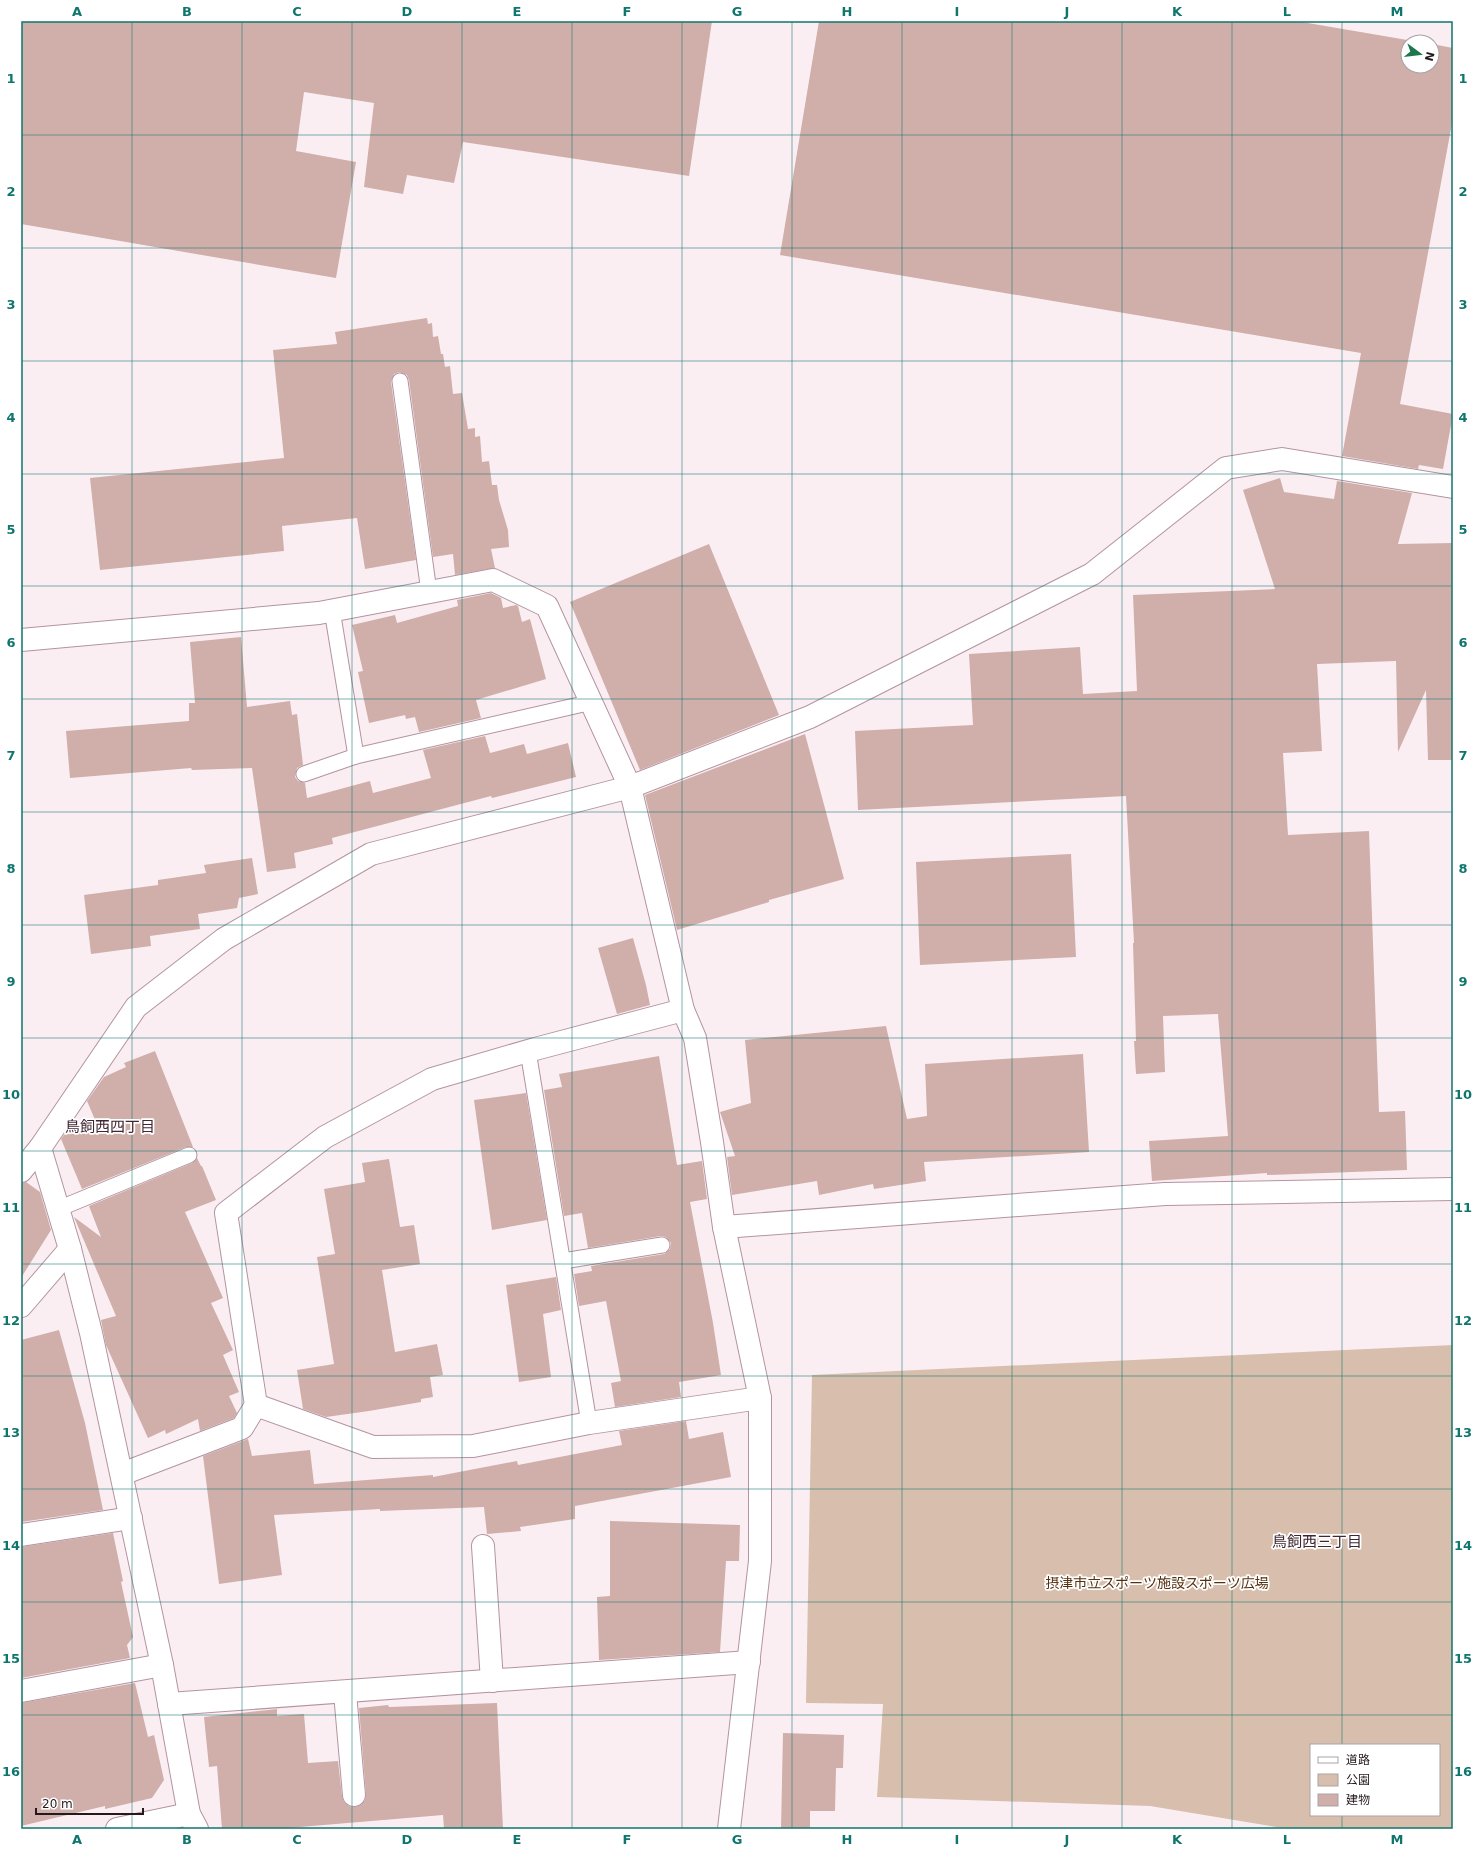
<svg xmlns="http://www.w3.org/2000/svg" width="1474" height="1850" font-family="'DejaVu Sans','Noto Sans JP',sans-serif">
	<style>
		.green { fill: #d8beac; fill-rule: evenodd }
		.building { fill: #d0aeaa }
		.lines { fill: none; stroke-linecap: round; stroke-linejoin: round }
		.service-casing { stroke: #b394a0; stroke-width: 17 }
		.minor-casing { stroke: #b394a0; stroke-width: 24 }
		.tertiary-casing { stroke: #b394a0; stroke-width: 24 }
		.service { stroke: #fff; stroke-width: 15 }
		.minor { stroke: #fff; stroke-width: 22 }
		.tertiary { stroke: #fff; stroke-width: 22 }
		.grid { fill: none; stroke: #0f766e; stroke-width: 1; stroke-opacity: 0.55 }
		.labels { text-anchor: middle; stroke-width: 3.5; stroke-linejoin: round; paint-order: stroke }
		.park-label { font-size: 14px; fill: #553110; stroke: #fff }
		.neighbourhood-label { font-size: 15px; fill: #3f2630; stroke: #fff }
		.neatline { fill: none; stroke: #0f766e; stroke-width: 1.5 }
		.grid-label { font-size: 13px; text-anchor: middle; font-weight: bold; fill: #0f766e }
	</style>
	<rect width="100%" height="100%" fill="#fbeef3"/>
	<path class="green" d="M1453,1345V1829H1288L1150,1806L877,1797L883,1704L806,1703L812,1375ZM1311,1745H1439V1815H1311Z"/>
	<g class="building">
		<path d="M21,21H712L689,176L463,142L454,183L407,175L403,194L364,187L374,103L304,92L296,151L356,162L336,278L21,224Z"/>
		<path d="M819,21H1296L1419,42H1408V66H1432V44L1453,48V118L1400,404L1453,414L1443,469L1419,465L1418,469L1342,456L1361,353L780,255Z"/>
		<path d="M427,318L428,324L432,323L433,337L438,336L441,354H443L445,367L450,366L453,394L462,393L468,429L475,428V437L480,436L482,462L489,461L492,485H497L499,500L508,530L509,547L491,549L495,568L455,575L453,554L433,557L409,380L407,375L399,372L394,374L391,382L416,560L365,569L357,518L282,526L284,551L100,570L90,478L284,458L273,350L337,344L335,332Z"/>
		<path d="M1280,478L1284,492L1334,499L1337,481L1412,493L1398,544L1453,543V760H1428L1426,690L1398,752L1396,661L1317,664L1322,751L1283,753L1288,835L1369,831L1379,1112L1405,1111L1407,1170L1267,1175V1173L1152,1181L1149,1141L1228,1136L1218,1014L1163,1016L1165,1072L1136,1074L1134,1041H1136L1133,943H1134L1126,796L858,810L855,731L973,725L969,654L1080,647L1083,694L1137,691L1133,595L1275,589L1243,490Z"/>
		<path d="M709,544L779,715L640,770L570,602Z"/>
		<path d="M491,593L501,598L503,608L516,605L518,606L522,622L530,619L546,679L476,700L481,718L419,732L415,717L406,719L405,715L369,723L358,672L363,671L352,625L395,615L397,623L458,606L457,600Z"/>
		<path d="M241,637L247,707L290,701L292,715L297,714L303,765L297,768L295,777L298,781L305,783L307,798L370,781L373,793L431,778L423,750L485,736L490,753L524,744L527,754L568,743L576,777L492,798L491,796L332,838L333,844L294,853L296,868L267,872L252,768L192,770L191,768L70,778L66,731L189,721V703H195L190,642Z"/>
		<path d="M805,734L844,879L769,900V902L677,930L645,795Z"/>
		<path d="M1071,854L1076,957L920,965L916,862Z"/>
		<path d="M252,858L258,894L239,898L237,908L198,914L200,929L150,936L151,946L91,954L84,895L158,885V880L206,873L204,865Z"/>
		<path d="M633,938L646,985L650,1005L617,1014L598,948Z"/>
		<path d="M886,1026L907,1119L927,1116L925,1064L1083,1054L1089,1152L924,1162L926,1181L874,1189L873,1184L819,1195L817,1181L732,1195L727,1157L735,1156L720,1112L751,1103L745,1040Z"/>
		<path d="M155,1051L193,1147H186L82,1189L61,1139L64,1135L96,1122L87,1101L104,1077L126,1067L124,1063Z"/>
		<path d="M659,1056L677,1165L702,1161L707,1199L690,1202L713,1323L721,1375L679,1382L681,1397L615,1407L611,1383L621,1381L606,1301L579,1306L574,1274L592,1271L591,1266L664,1254L670,1249L671,1243L666,1237L661,1236L588,1248L582,1213L564,1216L544,1090L562,1087L559,1074Z"/>
		<path d="M526,1093L547,1220L492,1230L474,1100Z"/>
		<path d="M197,1158L201,1166H202L216,1200L185,1212L223,1298L211,1303L233,1350L223,1355L239,1392L229,1396L237,1413L234,1418L200,1431L198,1419L166,1434L165,1430L148,1438L106,1345L101,1320L116,1316L74,1217L101,1237L89,1206L192,1163Z"/>
		<path d="M389,1159L400,1227L414,1225L420,1264L382,1270L395,1352L437,1344L443,1375L430,1377L433,1397L421,1399V1402L369,1411L326,1417L303,1409L297,1370L334,1364L317,1257L335,1254L324,1189L365,1182L362,1163Z"/>
		<path d="M26,1182L40,1192L51,1230L21,1278V1183Z"/>
		<path d="M556,1277L561,1310L543,1314L551,1377L519,1382L506,1285Z"/>
		<path d="M59,1330L85,1423L103,1510L21,1522V1340Z"/>
		<path d="M686,1421L689,1439L723,1432L731,1477L575,1506V1519L520,1527L521,1531L487,1534L484,1507L380,1511V1509L274,1515L282,1575L219,1584L203,1456L248,1439L252,1456L310,1450L314,1484L433,1475V1477L517,1461L518,1465L622,1445L619,1431Z"/>
		<path d="M610,1521L740,1525L739,1561H726L720,1652L599,1660L597,1597L610,1596Z"/>
		<path d="M113,1533L123,1581L121,1582L133,1637L127,1645L130,1658L21,1678V1547Z"/>
		<path d="M135,1683L148,1737L154,1735L164,1780L152,1798L105,1809V1806L21,1826V1703Z"/>
		<path d="M497,1703L503,1829H444L443,1815L276,1829H222L217,1766L209,1767L204,1717L277,1709V1716L304,1714L308,1763L338,1761L342,1796L344,1802L349,1806L355,1807L361,1805L365,1800L366,1794L359,1708L388,1705L389,1707Z"/>
		<path d="M783,1733L844,1735L843,1768H836L835,1811H810V1829H781Z"/>
	</g>
	<g class="lines">
		<defs>
			<g id="service">
				<path d="M400,381L429,592"/>
				<path d="M332,610L356,756"/>
				<path d="M304,774L356,756L592,702"/>
				<path d="M528,1051L589,1423"/>
				<path d="M58,1209L189,1155"/>
				<path d="M563,1261L662,1245"/>
			</g>
			<g id="minor">
				<path d="M21,640L319,613L493,580L547,606L630,787L683,1010L695,1038L712,1142L724,1227L760,1398V1561L729,1829"/>
				<path d="M40,1148L70,1249L91,1333L162,1665L189,1814L197,1829"/>
				<path d="M21,1171L40,1148L136,1007L224,939L371,854L630,787L810,717L1092,574L1226,468L1282,459L1453,487"/>
				<path d="M21,1306L70,1249"/>
				<path d="M256,1405L373,1447L473,1446L589,1423L760,1398"/>
				<path d="M122,1474L242,1428L256,1405L226,1213L325,1137L432,1079L535,1049L683,1010"/>
				<path d="M21,1535L131,1518"/>
				<path d="M483,1546L492,1681"/>
				<path d="M21,1691L162,1665"/>
				<path d="M345,1693L354,1795"/>
				<path d="M169,1704L749,1662"/>
				<path d="M117,1829L189,1814"/>
			</g>
			<path id="tertiary" d="M724,1227L1165,1194L1453,1189"/>
		</defs>
		<use href="#service" class="service-casing"/>
		<use href="#minor" class="minor-casing"/>
		<use href="#tertiary" class="tertiary-casing"/>
		<use href="#service" class="service"/>
		<use href="#minor" class="minor"/>
		<use href="#tertiary" class="tertiary"/>
	</g>
	<path class="grid" d="M132,21V1829M242,21V1829M352,21V1829M462,21V1829M572,21V1829M682,21V1829M792,21V1829M902,21V1829M1012,21V1829M1122,21V1829M1232,21V1829M1342,21V1745M21,135H1453M21,248H1453M21,361H1453M21,474H1453M21,586H1453M21,699H1453M21,812H1453M21,925H1453M21,1038H1453M21,1151H1453M21,1264H1453M21,1376H1453M21,1489H1453M21,1602H1453M21,1715H1453M1342,1815V1829"/>
	<g class="labels">
		<g class="park-label">
			<text x="1157" y="1588">摂津市立スポーツ施設スポーツ広場</text>
		</g>
		<g class="neighbourhood-label">
			<text x="110" y="1132">鳥飼西四丁目</text>
			<text x="1317" y="1547">鳥飼西三丁目</text>
		</g>
	</g>
	<rect width="1474" height="1850" fill="none" stroke="#ffffff" stroke-width="44"/>
	<rect x="1310" y="1744" width="130" height="72" fill="#ffffff" stroke="#a7a3a5"/>
	<rect x="1318" y="1757" width="20" height="6" fill="#ffffff" stroke="#a7a3a5"/>
	<text x="1346" y="1764" font-size="12" fill="#24191d">道路</text>
	<rect x="1318" y="1774" width="20" height="12" fill="#d8beac" stroke="#a7a3a5"/>
	<text x="1346" y="1784" font-size="12" fill="#24191d">公園</text>
	<rect x="1318" y="1794" width="20" height="12" fill="#d0aeaa" stroke="#a7a3a5"/>
	<text x="1346" y="1804" font-size="12" fill="#24191d">建物</text>
	<g transform="translate(1420 54) rotate(105)"><circle r="19" fill="#ffffff" stroke="#a7a3a5"/>
	<path d="M0-3L7 15L0 10L-7 15Z" fill="#1c774c"/>
	<text y="-6" font-size="11" font-weight="bold" text-anchor="middle" fill="#24191d">N</text>
	</g>
	<path d="M36 1808v6h107v-6" fill="none" stroke="#24191d" stroke-width="2"/>
	<text x="42" y="1808" font-size="12" fill="#24191d" stroke="#ffffff" stroke-width="3" paint-order="stroke">20 m</text>
	<rect x="22" y="22" width="1430" height="1806" class="neatline"/>
	<g class="grid-label">
		<text x="77" y="16">A</text>
		<text x="187" y="16">B</text>
		<text x="297" y="16">C</text>
		<text x="407" y="16">D</text>
		<text x="517" y="16">E</text>
		<text x="627" y="16">F</text>
		<text x="737" y="16">G</text>
		<text x="847" y="16">H</text>
		<text x="957" y="16">I</text>
		<text x="1067" y="16">J</text>
		<text x="1177" y="16">K</text>
		<text x="1287" y="16">L</text>
		<text x="1397" y="16">M</text>
		<text x="11" y="83">1</text>
		<text x="1463" y="83">1</text>
		<text x="11" y="196">2</text>
		<text x="1463" y="196">2</text>
		<text x="11" y="309">3</text>
		<text x="1463" y="309">3</text>
		<text x="11" y="422">4</text>
		<text x="1463" y="422">4</text>
		<text x="11" y="534">5</text>
		<text x="1463" y="534">5</text>
		<text x="11" y="647">6</text>
		<text x="1463" y="647">6</text>
		<text x="11" y="760">7</text>
		<text x="1463" y="760">7</text>
		<text x="11" y="873">8</text>
		<text x="1463" y="873">8</text>
		<text x="11" y="986">9</text>
		<text x="1463" y="986">9</text>
		<text x="11" y="1099">10</text>
		<text x="1463" y="1099">10</text>
		<text x="11" y="1212">11</text>
		<text x="1463" y="1212">11</text>
		<text x="11" y="1325">12</text>
		<text x="1463" y="1325">12</text>
		<text x="11" y="1437">13</text>
		<text x="1463" y="1437">13</text>
		<text x="11" y="1550">14</text>
		<text x="1463" y="1550">14</text>
		<text x="11" y="1663">15</text>
		<text x="1463" y="1663">15</text>
		<text x="11" y="1776">16</text>
		<text x="1463" y="1776">16</text>
		<text x="77" y="1844">A</text>
		<text x="187" y="1844">B</text>
		<text x="297" y="1844">C</text>
		<text x="407" y="1844">D</text>
		<text x="517" y="1844">E</text>
		<text x="627" y="1844">F</text>
		<text x="737" y="1844">G</text>
		<text x="847" y="1844">H</text>
		<text x="957" y="1844">I</text>
		<text x="1067" y="1844">J</text>
		<text x="1177" y="1844">K</text>
		<text x="1287" y="1844">L</text>
		<text x="1397" y="1844">M</text>
	</g>
</svg>
